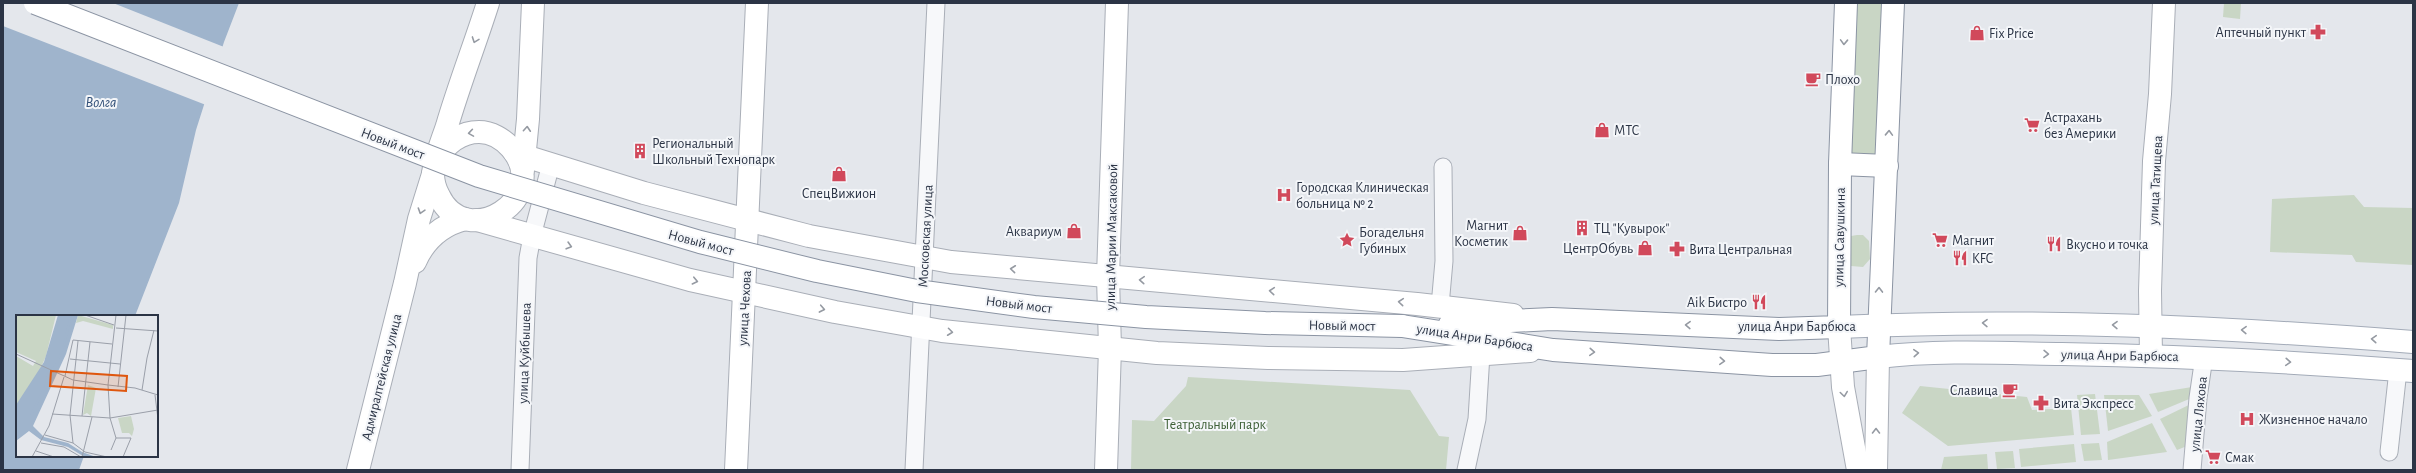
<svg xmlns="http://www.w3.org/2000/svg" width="2416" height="473" font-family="'Alegreya Sans',sans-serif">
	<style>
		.green { fill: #c9d6c5 }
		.water { fill: #9fb4cc }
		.pier { fill: #e4e7ec }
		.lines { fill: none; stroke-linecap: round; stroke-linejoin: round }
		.street-casing { stroke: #a9aeb7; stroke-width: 19 }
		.secondary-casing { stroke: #a9aeb7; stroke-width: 24 }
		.primary-casing { stroke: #a3abb8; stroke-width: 24 }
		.highway-casing { stroke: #8b94a3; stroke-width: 24 }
		.street { stroke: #f7f8fa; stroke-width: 17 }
		.secondary { stroke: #fff; stroke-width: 22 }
		.primary { stroke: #fff; stroke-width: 22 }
		.highway { stroke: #fff; stroke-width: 22 }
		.highway-bridge-casing { stroke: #8b94a3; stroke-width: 24; stroke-linecap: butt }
		.highway-bridge { stroke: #fff; stroke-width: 22 }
		.oneway { stroke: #959aa2 }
		.labels { text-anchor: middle; stroke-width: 4; stroke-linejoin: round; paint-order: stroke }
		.poi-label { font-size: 14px; fill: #2b3445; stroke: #f4f6f9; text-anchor: start }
		.street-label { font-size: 14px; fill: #2b3445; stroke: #f4f6f9 }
		.park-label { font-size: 14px; fill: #3f6138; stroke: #f4f6f9 }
		.water-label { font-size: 15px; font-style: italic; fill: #34527a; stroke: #f4f6f9 }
		.inset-river { fill: none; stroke: #9fb4cc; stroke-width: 2 }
		.inset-road { fill: none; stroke: #9a9fa9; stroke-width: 1 }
		.view { fill: #df570f; fill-opacity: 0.15; stroke: #df570f; stroke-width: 2 }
		.inset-edge { fill: none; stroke: #2b3445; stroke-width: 2 }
	</style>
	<rect width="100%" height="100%" fill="#e4e7ec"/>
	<g class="green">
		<path d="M1846,3H1893L1888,153L1840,164Z"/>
		<path d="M2224,3H2241L2240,19L2223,17Z"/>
		<path d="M2354,195L2364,207L2413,208V265L2356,262L2352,255L2270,252L2272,199Z"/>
		<path d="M1857,235H1863L1869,241L1870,259L1863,267L1851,266C1845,257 1845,245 1851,236Z"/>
		<path d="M1188,377L1410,390L1439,436L1449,437L1446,470H1131L1132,420L1154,421L1186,386Z"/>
		<path d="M1920,386L2027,397L2032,410L2071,408L2074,435L1948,446L1902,413Z"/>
		<path d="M2192,387L2194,397L2158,412L2149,394Z"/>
		<path d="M2095,394L2100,434L2081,435L2077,395Z"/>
		<path d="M2104,395H2139L2152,416L2108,431Z"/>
		<path d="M2195,402L2192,444L2177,450L2160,419Z"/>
		<path d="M2152,423L2167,452L2108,460L2107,442Z"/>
		<path d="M2099,443L2102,460L2084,461L2081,444Z"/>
		<path d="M2074,444L2076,462L2021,467L2019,449Z"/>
		<path d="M2013,451L2015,468L1997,469L1995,452Z"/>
		<path d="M1987,454L1988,469L1941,470L1944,457Z"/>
	</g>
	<path class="water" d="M3,3H239L224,42L196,130L179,203L135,316H17V456H84L79,470H3Z"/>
	<path class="pier" d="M3,3H113L224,47L206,105L3,26Z"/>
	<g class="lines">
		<defs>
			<g id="street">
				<path d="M1440,306L1444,261L1443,167"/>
				<path d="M2389,452L2398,370"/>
				<path d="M520,470L528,258L532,236L551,164"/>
				<path d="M914,470L936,3"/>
				<path d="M1466,470L1477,419L1481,354"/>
				<path d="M2192,470L2198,398L2204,357"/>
			</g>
			<g id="secondary">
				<path d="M515,153L644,193L809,236L951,262L1417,304L1513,315"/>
				<path d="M436,160C446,144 459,132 479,132C491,132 503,139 511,148C554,198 466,253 439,196C435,189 433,181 433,173C435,157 442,141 447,126C459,85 475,44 488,3"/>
				<path d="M523,170L528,119L533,3"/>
				<path d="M477,220L690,280L835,312L942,331L1157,353L1268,358L1403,360L1530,351"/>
				<path d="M415,262C425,239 441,225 465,219"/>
				<path d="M1839,327L1843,387L1858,470"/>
				<path d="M2151,356L2150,291L2154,161L2160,94L2164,3"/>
				<path d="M358,470L405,283L419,219L433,174"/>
				<path d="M736,470L757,3"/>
				<path d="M1106,470L1110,348L1108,277L1117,3"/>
				<path d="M1876,470L1878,357"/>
			</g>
			<g id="primary">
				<path d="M1839,327C2030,318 2222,327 2413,342"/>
				<path d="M1878,357C1939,350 2000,353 2062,354C2179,356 2296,362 2413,371"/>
			</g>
			<g id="highway">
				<path d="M1840,164L1887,166"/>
				<path d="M1450,324L1552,319L1779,329L1839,327L1840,164L1846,3"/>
				<path d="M1402,326L1553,350L1772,365H1817L1878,357L1893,3"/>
			</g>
		</defs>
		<use href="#street" class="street-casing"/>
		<use href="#secondary" class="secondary-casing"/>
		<use href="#primary" class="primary-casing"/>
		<use href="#highway" class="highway-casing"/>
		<use href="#street" class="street"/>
		<use href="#secondary" class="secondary"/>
		<use href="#primary" class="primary"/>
		<use href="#highway" class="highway"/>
		<defs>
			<path id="highway-bridge" d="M35,3L479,176L700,242L817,271L917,291L1034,307L1146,317L1265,323L1402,326"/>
		</defs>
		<use href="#highway-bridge" class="highway-bridge-casing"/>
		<use href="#highway-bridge" class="highway-bridge"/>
	</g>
	<defs><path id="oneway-chevron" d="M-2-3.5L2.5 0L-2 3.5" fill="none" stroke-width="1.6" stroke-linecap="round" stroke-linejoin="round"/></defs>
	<g class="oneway">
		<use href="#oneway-chevron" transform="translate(475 40) rotate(110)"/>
		<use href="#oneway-chevron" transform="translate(1844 42) rotate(92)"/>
		<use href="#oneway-chevron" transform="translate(527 129) rotate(-86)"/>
		<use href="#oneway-chevron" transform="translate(471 133) rotate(171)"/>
		<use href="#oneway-chevron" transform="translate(1889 133) rotate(-88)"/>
		<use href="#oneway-chevron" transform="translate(421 211) rotate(108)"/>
		<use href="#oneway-chevron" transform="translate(569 246) rotate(16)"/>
		<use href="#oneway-chevron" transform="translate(1013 269) rotate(-174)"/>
		<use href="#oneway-chevron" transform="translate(1142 280) rotate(-176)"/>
		<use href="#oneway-chevron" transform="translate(695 281) rotate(13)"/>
		<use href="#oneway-chevron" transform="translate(1879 290) rotate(-89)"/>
		<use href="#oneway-chevron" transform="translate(1272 291) rotate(-175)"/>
		<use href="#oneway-chevron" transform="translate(1401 302) rotate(-175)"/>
		<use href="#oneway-chevron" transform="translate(822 309) rotate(11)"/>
		<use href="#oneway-chevron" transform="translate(1985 323) rotate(-179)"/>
		<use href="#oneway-chevron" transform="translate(1688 325) rotate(-178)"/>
		<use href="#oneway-chevron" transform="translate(2115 325) rotate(-179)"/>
		<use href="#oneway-chevron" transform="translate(2244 330) rotate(-178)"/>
		<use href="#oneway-chevron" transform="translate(950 332) rotate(7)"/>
		<use href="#oneway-chevron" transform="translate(2374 339) rotate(-176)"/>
		<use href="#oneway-chevron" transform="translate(1592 352) rotate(4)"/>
		<use href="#oneway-chevron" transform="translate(1916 353) rotate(-4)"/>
		<use href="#oneway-chevron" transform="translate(2046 354) rotate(1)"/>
		<use href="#oneway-chevron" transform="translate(1722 361) rotate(4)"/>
		<use href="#oneway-chevron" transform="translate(2288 362) rotate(4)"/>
		<use href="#oneway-chevron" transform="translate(1844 394) rotate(82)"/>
		<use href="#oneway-chevron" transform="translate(1876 431) rotate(-90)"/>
	</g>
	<defs>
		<symbol id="pharmacy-bare" viewBox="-9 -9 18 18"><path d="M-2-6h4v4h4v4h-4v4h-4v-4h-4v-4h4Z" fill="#d1495b" stroke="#f4f6f9" stroke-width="2.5" paint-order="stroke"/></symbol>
		<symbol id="shop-bare" viewBox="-9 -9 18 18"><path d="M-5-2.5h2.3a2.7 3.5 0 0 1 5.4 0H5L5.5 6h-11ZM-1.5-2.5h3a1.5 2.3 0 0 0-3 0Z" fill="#d1495b" stroke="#f4f6f9" stroke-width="2.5" paint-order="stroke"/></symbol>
		<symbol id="cafe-bare" viewBox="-9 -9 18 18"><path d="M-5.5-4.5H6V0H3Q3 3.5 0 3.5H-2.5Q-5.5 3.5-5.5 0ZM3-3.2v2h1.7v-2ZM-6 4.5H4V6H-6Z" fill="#d1495b" stroke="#f4f6f9" stroke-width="2.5" paint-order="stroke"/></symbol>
		<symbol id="supermarket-bare" viewBox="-9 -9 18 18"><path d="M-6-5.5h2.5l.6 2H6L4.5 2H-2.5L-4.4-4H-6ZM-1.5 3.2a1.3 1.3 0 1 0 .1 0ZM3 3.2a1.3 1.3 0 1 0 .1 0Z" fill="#d1495b" stroke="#f4f6f9" stroke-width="2.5" paint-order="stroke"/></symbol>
		<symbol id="building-bare" viewBox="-9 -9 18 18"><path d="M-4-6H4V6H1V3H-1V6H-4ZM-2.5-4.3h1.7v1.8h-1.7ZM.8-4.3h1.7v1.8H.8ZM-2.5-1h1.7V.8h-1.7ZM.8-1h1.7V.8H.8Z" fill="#d1495b" stroke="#f4f6f9" stroke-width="2.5" paint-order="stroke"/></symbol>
		<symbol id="hospital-bare" viewBox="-9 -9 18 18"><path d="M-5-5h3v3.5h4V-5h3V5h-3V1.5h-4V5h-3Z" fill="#d1495b" stroke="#f4f6f9" stroke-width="2.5" paint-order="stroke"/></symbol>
		<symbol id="sight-bare" viewBox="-9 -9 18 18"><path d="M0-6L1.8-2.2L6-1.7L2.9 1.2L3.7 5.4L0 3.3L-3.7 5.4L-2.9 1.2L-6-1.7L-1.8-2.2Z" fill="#d1495b" stroke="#f4f6f9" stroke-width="2.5" paint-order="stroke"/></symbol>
		<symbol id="restaurant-bare" viewBox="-9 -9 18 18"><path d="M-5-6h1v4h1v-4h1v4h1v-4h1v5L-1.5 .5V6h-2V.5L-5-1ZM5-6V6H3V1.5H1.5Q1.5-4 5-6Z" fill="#d1495b" stroke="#f4f6f9" stroke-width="2.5" paint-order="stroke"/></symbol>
	</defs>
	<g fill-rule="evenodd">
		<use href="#pharmacy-bare" x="2307" y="21" width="22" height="22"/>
		<use href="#shop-bare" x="1966" y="22" width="22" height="22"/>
		<use href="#cafe-bare" x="1802" y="68" width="22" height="22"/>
		<use href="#supermarket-bare" x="2021" y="114" width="22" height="22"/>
		<use href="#shop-bare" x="1591" y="119" width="22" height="22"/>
		<use href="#building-bare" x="629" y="140" width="22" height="22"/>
		<use href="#shop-bare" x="828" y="163" width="22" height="22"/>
		<use href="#hospital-bare" x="1273" y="184" width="22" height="22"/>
		<use href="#building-bare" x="1571" y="217" width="22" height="22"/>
		<use href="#shop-bare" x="1063" y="220" width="22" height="22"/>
		<use href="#shop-bare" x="1509" y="222" width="22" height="22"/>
		<use href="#sight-bare" x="1336" y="229" width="22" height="22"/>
		<use href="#supermarket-bare" x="1929" y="229" width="22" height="22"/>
		<use href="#restaurant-bare" x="2043" y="233" width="22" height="22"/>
		<use href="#shop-bare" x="1634" y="237" width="22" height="22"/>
		<use href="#pharmacy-bare" x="1666" y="238" width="22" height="22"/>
		<use href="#restaurant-bare" x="1949" y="247" width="22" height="22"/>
		<use href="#restaurant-bare" x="1748" y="291" width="22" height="22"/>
		<use href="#cafe-bare" x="1999" y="379" width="22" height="22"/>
		<use href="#pharmacy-bare" x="2030" y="392" width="22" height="22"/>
		<use href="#hospital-bare" x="2236" y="408" width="22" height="22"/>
		<use href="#supermarket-bare" x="2202" y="446" width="22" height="22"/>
	</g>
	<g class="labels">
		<g class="poi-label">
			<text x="2306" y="37" text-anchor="end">Аптечный пункт</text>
			<text x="1989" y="38">Fix Price</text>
			<text x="1825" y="84">Плохо</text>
			<text x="2044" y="122">Астрахань<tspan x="2044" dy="16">без Америки</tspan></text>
			<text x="1614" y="135">МТС</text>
			<text x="652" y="148">Региональный<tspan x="652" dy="16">Школьный Технопарк</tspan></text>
			<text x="1296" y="192">Городская Клиническая<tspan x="1296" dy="16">больница № 2</tspan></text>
			<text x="839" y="198" text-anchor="middle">СпецВижион</text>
			<text x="1508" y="230" text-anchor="end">Магнит<tspan x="1508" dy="16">Косметик</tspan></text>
			<text x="1594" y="233">ТЦ "Кувырок"</text>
			<text x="1062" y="236" text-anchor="end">Аквариум</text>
			<text x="1359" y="237">Богадельня<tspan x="1359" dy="16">Губиных</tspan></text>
			<text x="1952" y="245">Магнит</text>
			<text x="2066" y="249">Вкусно и точка</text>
			<text x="1633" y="253" text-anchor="end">ЦентрОбувь</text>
			<text x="1689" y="254">Вита Центральная</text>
			<text x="1972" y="263">KFC</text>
			<text x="1747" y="307" text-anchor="end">Aik Бистро</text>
			<text x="1998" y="395" text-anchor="end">Славица</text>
			<text x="2053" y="408">Вита Экспресс</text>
			<text x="2259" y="424">Жизненное начало</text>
			<text x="2225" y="462">Смак</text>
		</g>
		<g class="street-label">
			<text transform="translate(393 143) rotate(21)" y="5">Новый мост</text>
			<text transform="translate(2155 180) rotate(-87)" y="5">улица Татищева</text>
			<text transform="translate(925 236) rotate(-87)" y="5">Московская улица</text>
			<text transform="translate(1111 237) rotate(-89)" y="5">улица Марии Максаковой</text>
			<text transform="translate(1839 237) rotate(-89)" y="5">улица Савушкина</text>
			<text transform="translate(701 242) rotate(15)" y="5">Новый мост</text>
			<text transform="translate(1019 304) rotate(7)" y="5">Новый мост</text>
			<text transform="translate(744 308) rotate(-87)" y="5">улица Чехова</text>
			<text transform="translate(1342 325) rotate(1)" y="5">Новый мост</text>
			<text x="1797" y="331">улица Анри Барбюса</text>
			<text transform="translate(1475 337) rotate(9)" y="5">улица Анри Барбюса</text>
			<text transform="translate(524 353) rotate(-88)" y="5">улица Куйбышева</text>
			<text transform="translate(2120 355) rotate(1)" y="5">улица Анри Барбюса</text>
			<text transform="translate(381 377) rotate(-76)" y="5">Адмиралтейская улица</text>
			<text transform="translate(2198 414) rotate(-84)" y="5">улица Ляхова</text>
		</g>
		<g class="park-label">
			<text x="1215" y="429">Театральный парк</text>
		</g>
		<g class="water-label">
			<text x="101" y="107">Волга</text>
		</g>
	</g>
	<g transform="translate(16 315)">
		<rect width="142" height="142" fill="#e4e7ec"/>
		<path d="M0,0H40L30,41L23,57L0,91V41L17,51L20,46L0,37ZM62,0L97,10V14L67,6L60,8ZM72,70L80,73L75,101L71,98L67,100ZM115,101L118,114L116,121L113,118H106L102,103Z" fill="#c9d6c5"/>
		<path d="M42,0H62L50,39L17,111L28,122L52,128L66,137L80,142L67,141L52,132L25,125L13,116L0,126V90L28,47Z" fill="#9fb4cc"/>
		<path class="inset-river" d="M35,52L43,43L48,30L55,0M0,119L15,100L29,72L33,57"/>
		<path class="inset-road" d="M69,0L98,10M100,13L142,16M0,39L57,65L92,70L100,0M54,44L104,49M49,61L57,25L96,29M102,72L110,0M126,75L131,43L138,15M139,80L142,104M36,99L94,103L142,95M66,101L74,27M94,103L100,123L95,135M94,103L92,70L119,73L142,80M29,120L57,128L69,137L91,142M100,123H115L107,142M25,128L48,132L65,142M57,128L54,100L62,26M20,136L38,142M16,142L33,111L48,62M66,142L76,102"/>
		<path class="view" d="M35,56L111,61L110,76L34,71Z"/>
		<rect width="142" height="142" class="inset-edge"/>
	</g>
	<rect width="2416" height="473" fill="none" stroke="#2b3445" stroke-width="8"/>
</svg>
